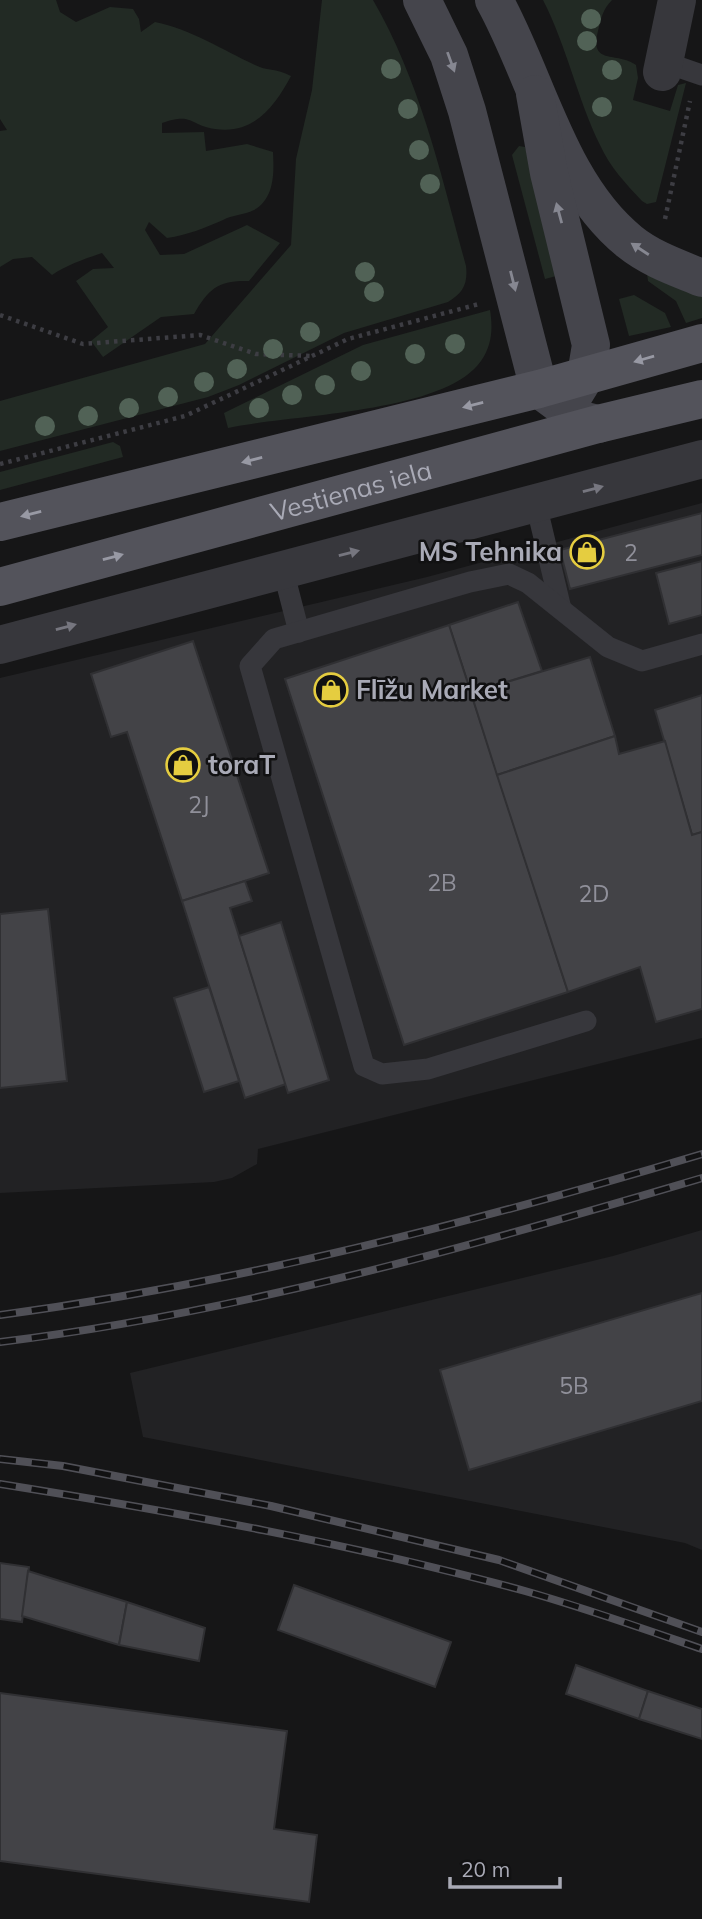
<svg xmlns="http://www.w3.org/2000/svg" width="702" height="1919" font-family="Mulish,sans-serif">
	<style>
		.built { fill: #222224 }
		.green { fill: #222a24 }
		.building { fill: #434347; stroke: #303033; stroke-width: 2 }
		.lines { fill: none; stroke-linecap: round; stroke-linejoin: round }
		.path { stroke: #3d3d43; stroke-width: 4.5; stroke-dasharray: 3.5 5; stroke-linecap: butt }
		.service { stroke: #37373c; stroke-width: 21 }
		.minor { stroke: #37373c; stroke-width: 38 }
		.secondary { stroke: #45454c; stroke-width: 38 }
		.primary { stroke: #53535b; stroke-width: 38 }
		.rail-casing { stroke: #505057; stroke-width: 8 }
		.rail { stroke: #111112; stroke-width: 5; stroke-dasharray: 16; stroke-linecap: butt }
		.tree { fill: #516256 }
		.oneway { fill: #868791 }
		.oneway2 { fill: #9899a4 }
		.oneway3 { fill: #76767f }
		.labels { text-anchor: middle; stroke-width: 5; stroke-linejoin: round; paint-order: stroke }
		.number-label { font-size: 23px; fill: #90909a }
		.street-label { font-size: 26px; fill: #a9aab6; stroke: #111112 }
		.poi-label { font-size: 26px; font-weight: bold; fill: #a9aab6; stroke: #111112; text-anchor: start }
	</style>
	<rect width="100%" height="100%" fill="#161617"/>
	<g class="built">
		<path d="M702,503V1038L258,1149L257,1164L232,1178L214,1182L0,1193V678L427,577Z"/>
		<path d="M702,1230V1550L685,1543L143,1437L130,1373L613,1256Z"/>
	</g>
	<g class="green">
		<path d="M0,0H56L60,12L76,22L110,7L133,9L139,19L141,32L155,22C190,29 223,50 255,65C266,71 276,68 291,76C275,106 254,135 215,129C189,125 193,112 162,123V133L204,132L206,151L247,144L273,152C274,172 275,198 254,210C244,215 232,215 223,220C204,228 188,235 167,238L149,222L145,230L160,255L184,254L247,225L280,243L249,281C219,280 209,288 194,314L161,317L103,357L91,341L108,327L76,281L93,269L114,268L102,253C84,259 67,265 52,275L32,257L13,259L0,267V131L7,130L0,119Z"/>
		<path d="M322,0H373C421,83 441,175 466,266C468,284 463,293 448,302L344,333L239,385L208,397L0,451V401L205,344L291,245L296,159L312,90Z"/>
		<path d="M543,0H612C603,9 601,18 598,31C589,66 617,51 636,65L638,78L633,100L670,111L678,85L686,83L656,202L647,204L642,201C626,184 610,167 600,145C577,98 567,47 543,0Z"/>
		<path d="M519,146L525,147L560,275L545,279L512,155Z"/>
		<path d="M647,273L702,297V318L686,323L676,301L648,281Z"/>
		<path d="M634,295L665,313L671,327L629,336L619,299Z"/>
		<path d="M490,310C493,329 492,345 481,361C444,414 290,414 228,428L224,413L228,411L363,345Z"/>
		<path d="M113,442L120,446L123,457L0,490V472Z"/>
	</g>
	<g class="building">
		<path d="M702,513V555L570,589L560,550Z"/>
		<path d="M702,561V615L669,624L656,573Z"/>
		<path d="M518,602L542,671L471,693L449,625Z"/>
		<path d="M449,625L568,992L404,1045L285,679Z"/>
		<path d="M193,641L269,873L182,901L127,732L111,737L91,674Z"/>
		<path d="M590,657L615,736L497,775L471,693Z"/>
		<path d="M702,695V832L692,835L655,710Z"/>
		<path d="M615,736L619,754L665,741L692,835L702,832V1009L656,1022L640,967L568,992L497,775Z"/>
		<path d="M245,881L252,901L230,908L286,1084L245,1098L182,901Z"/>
		<path d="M48,909L67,1081L0,1088V914Z"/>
		<path d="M281,922L329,1080L288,1093L239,936Z"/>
		<path d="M209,987L239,1081L204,1092L174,998Z"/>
		<path d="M702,1293V1401L469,1470L440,1370Z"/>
		<path d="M0,1563L29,1567L22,1622L0,1619Z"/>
		<path d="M28,1571L127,1602L119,1645L22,1616Z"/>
		<path d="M294,1585L451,1642L435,1687L278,1630Z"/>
		<path d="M127,1602L205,1628L199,1661L119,1645Z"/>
		<path d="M576,1665L648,1691L639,1719L566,1694Z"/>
		<path d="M648,1691L702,1709V1739L639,1719Z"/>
		<path d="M0,1693L287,1731L274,1829L317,1835L309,1902L0,1861Z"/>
	</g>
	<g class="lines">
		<g class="path">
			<path d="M665,219L690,101"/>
			<path d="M0,315L83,344L200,335L256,354L312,356"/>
			<path d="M0,464L185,416L348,339L479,304"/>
		</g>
		<g class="service">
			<path d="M664,62L702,75"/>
			<path d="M536,504L561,609"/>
			<path d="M283,570L299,632"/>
			<path d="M586,1021L428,1069L382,1074L364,1066L250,666L274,639L470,582L509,574L528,583L608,647L642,661L702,644"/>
		</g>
		<g class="minor">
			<path d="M662,72L677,0"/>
			<path d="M0,645L702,459"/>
		</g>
		<g class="secondary">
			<path d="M422,0L449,55L467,111L539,389L581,420L598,424"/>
			<path d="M494,0C537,77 558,184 630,242C651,259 678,268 702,278"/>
			<path d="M535,94L549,173L591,345L586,375L569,403"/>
		</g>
		<g class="primary">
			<path d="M0,522L539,389L702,343"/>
			<path id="s1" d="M0,587L598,424L702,399"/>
		</g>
		<defs>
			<g id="rail">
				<path d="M0,1315C239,1283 471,1223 702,1154"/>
				<path d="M0,1342C238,1313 472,1246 702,1178"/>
				<path d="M0,1459L63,1466L271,1506L499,1560L702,1632"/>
				<path d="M0,1484C176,1512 353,1544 525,1591C585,1608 644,1629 702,1649"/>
			</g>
		</defs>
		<use href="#rail" class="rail-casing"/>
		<use href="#rail" class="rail"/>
	</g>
	<g class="tree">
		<circle cx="591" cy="19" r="10"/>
		<circle cx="587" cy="41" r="10"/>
		<circle cx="391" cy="69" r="10"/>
		<circle cx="612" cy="70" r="10"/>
		<circle cx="602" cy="107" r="10"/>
		<circle cx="408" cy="109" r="10"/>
		<circle cx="419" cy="150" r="10"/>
		<circle cx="430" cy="184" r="10"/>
		<circle cx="365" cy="272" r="10"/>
		<circle cx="374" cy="292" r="10"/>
		<circle cx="310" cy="332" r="10"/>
		<circle cx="455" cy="344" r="10"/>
		<circle cx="273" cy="349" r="10"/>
		<circle cx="415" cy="354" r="10"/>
		<circle cx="237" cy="369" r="10"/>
		<circle cx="361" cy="371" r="10"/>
		<circle cx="204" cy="382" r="10"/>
		<circle cx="325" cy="385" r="10"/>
		<circle cx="292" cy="395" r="10"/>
		<circle cx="168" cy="397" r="10"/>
		<circle cx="129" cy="408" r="10"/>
		<circle cx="259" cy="408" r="10"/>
		<circle cx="88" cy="416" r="10"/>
		<circle cx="45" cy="426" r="10"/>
	</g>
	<defs><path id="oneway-solid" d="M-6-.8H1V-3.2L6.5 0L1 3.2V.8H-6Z" transform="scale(1.75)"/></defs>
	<g class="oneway">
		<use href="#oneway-solid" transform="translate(451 62) rotate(70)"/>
		<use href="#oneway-solid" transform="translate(559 213) rotate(-105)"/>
		<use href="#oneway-solid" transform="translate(640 249) rotate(-147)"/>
		<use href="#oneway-solid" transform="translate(513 281) rotate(76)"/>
	</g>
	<g class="oneway2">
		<use href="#oneway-solid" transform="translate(644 359) rotate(164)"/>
		<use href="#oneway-solid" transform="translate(473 405) rotate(166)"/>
		<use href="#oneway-solid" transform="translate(252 460) rotate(166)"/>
		<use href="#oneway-solid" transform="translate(31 514) rotate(166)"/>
		<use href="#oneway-solid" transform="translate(113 557) rotate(-15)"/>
	</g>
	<g class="oneway3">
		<use href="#oneway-solid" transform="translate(593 489) rotate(-15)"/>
		<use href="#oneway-solid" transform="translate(349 553) rotate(-14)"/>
		<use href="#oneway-solid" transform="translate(66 627) rotate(-15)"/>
	</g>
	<defs>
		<symbol id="shop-ring" viewBox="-11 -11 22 22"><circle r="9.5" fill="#111112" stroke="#e5cd40" stroke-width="1.5"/><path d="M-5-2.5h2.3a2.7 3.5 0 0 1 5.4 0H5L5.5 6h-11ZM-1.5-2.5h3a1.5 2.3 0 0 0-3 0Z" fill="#e5cd40"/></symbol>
	</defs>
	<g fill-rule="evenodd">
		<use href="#shop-ring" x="568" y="533" width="38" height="38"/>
		<use href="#shop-ring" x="312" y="671" width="38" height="38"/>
		<use href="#shop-ring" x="164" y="746" width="38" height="38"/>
	</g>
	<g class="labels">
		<g class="number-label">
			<text x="631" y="561">2</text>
			<text x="199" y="813">2J</text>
			<text x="442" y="891">2B</text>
			<text x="594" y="902">2D</text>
			<text x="574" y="1394">5B</text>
		</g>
		<g class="street-label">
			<text dy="9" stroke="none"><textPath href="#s1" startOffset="364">Vestienas iela</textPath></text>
		</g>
		<g class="poi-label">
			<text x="562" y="561" text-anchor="end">MS Tehnika</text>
			<text x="356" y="699">Flīžu Market</text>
			<text x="208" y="774">toraT</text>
		</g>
	</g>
	<path d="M450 1877v10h110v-10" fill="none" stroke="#a9aab6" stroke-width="3.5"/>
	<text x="461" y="1877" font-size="21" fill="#a9aab6" stroke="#111112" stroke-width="5" paint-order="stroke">20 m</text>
</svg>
